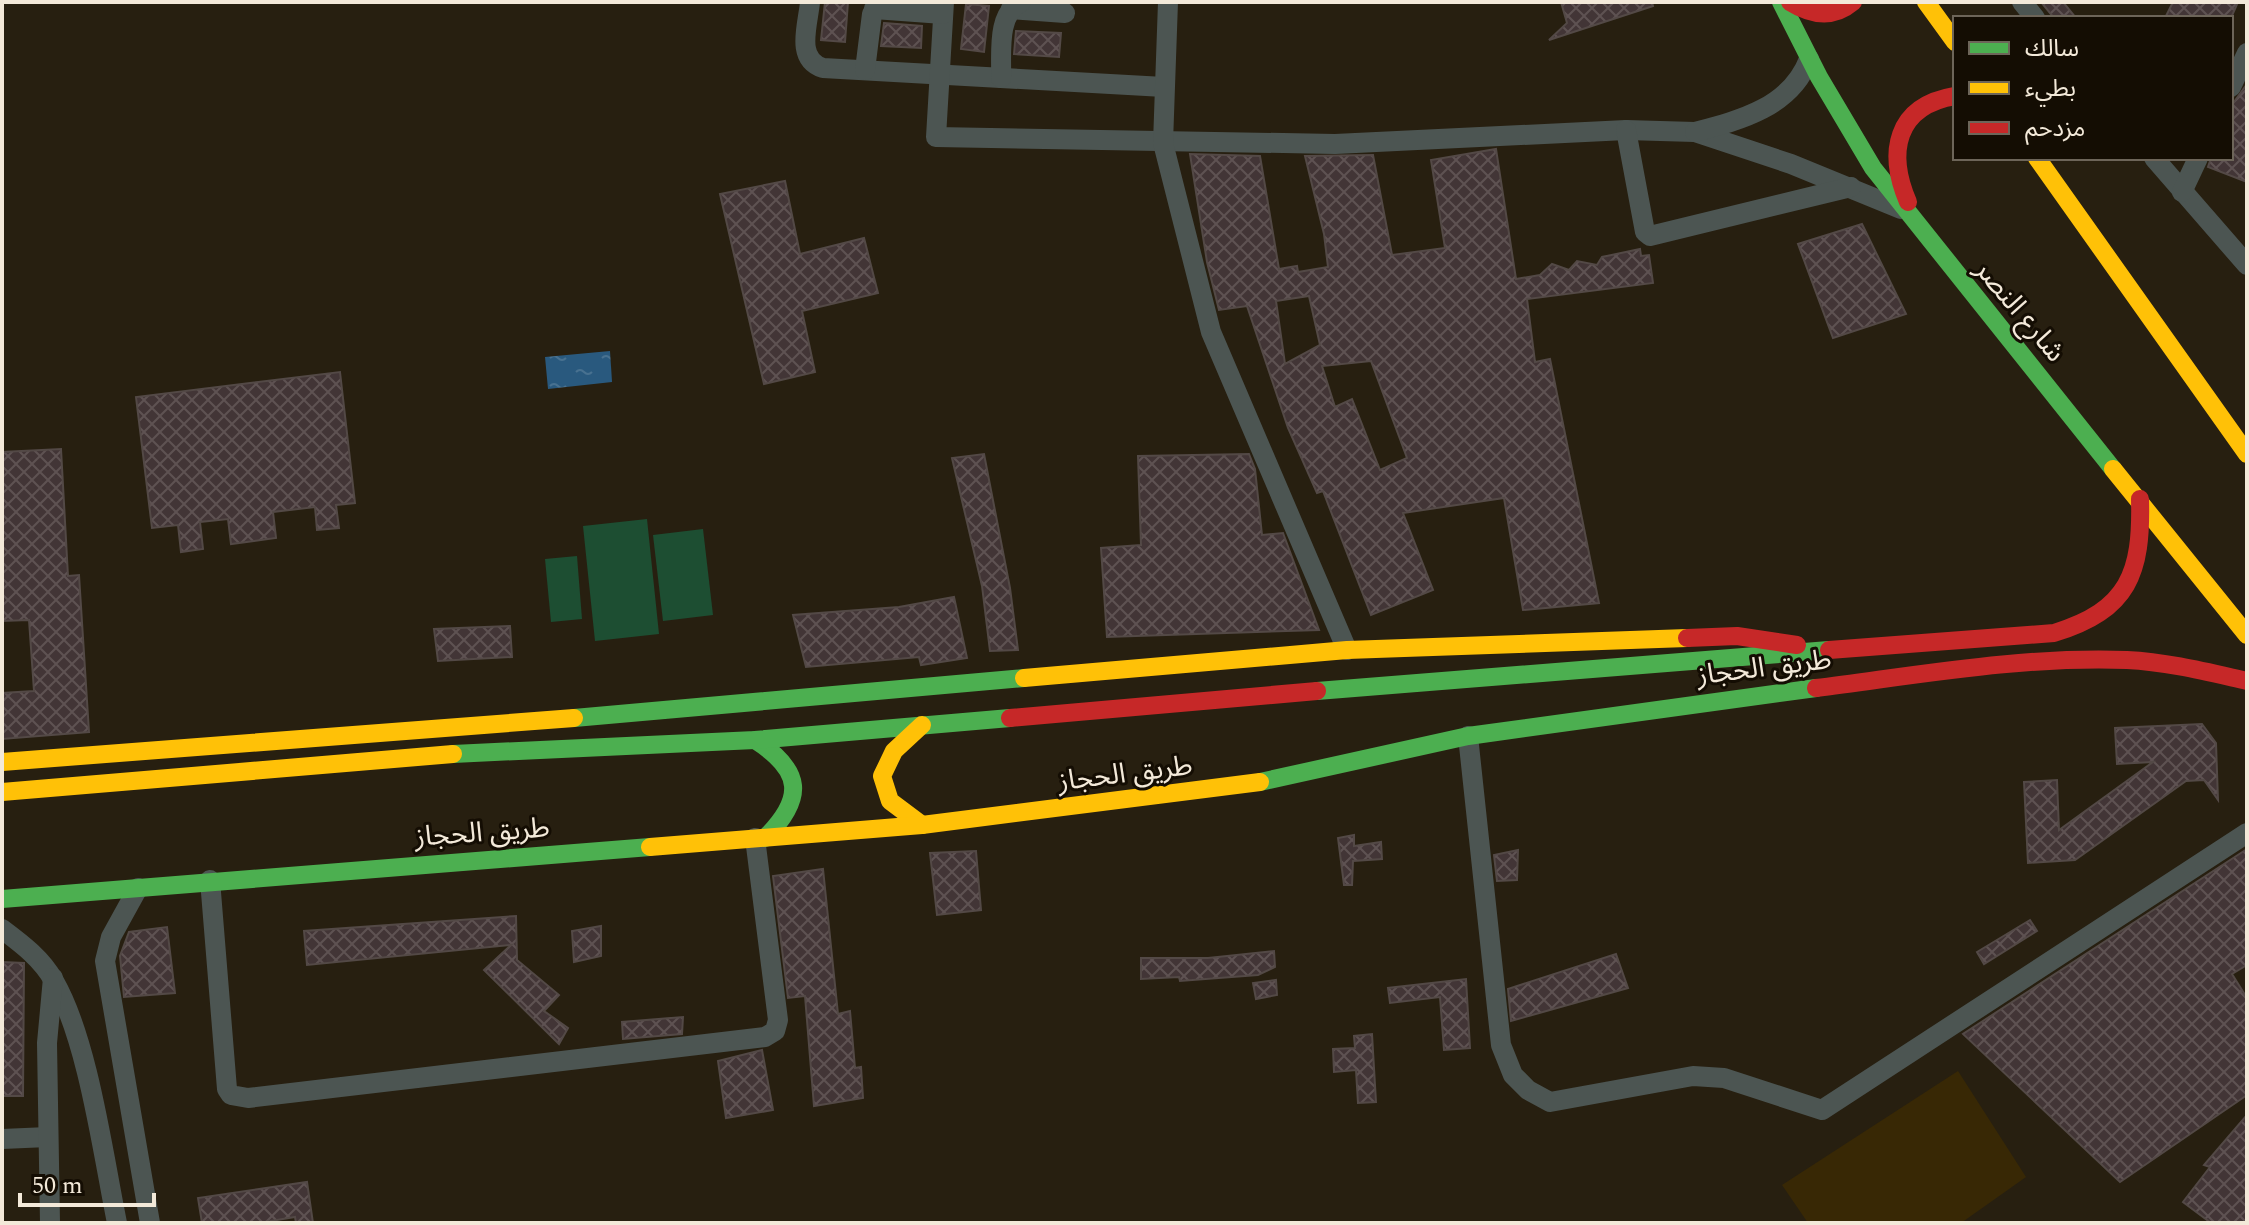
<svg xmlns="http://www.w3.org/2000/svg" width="2249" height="1225" font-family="Spectral,'Noto Sans Arabic',serif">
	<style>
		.built { fill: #382805 }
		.pitch { fill: #1d4e32 }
		.water { fill: url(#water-ripples) }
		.building { fill: url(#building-cross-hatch); stroke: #534946; stroke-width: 2; fill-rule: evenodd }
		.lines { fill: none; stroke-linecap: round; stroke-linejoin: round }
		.street { stroke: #4c5552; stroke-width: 20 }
		.fast { stroke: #4caf50; stroke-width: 18 }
		.slow { stroke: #ffc107; stroke-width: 18 }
		.jam { stroke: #c62828; stroke-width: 18 }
		.labels { text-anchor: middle; stroke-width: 6; stroke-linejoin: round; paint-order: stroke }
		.street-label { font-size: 28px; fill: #f3e9d9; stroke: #140d03 }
	</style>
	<defs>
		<pattern id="water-ripples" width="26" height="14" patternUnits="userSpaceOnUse" patternTransform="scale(2)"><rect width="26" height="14" fill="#29597e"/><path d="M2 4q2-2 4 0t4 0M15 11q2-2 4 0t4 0" fill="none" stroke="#487190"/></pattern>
		<pattern id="building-cross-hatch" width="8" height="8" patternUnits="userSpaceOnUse" patternTransform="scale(2)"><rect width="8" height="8" fill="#423536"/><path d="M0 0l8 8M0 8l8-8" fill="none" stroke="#5e5252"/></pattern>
	</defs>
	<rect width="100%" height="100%" fill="#271f10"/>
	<path class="built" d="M1958,1071L2026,1177L1961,1223H1808L1782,1185Z"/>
	<g class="pitch">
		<path d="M647,519L659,634L595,641L583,526Z"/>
		<path d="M703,529L713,615L663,621L653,535Z"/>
		<path d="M577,556L582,619L551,622L545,559Z"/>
	</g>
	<path class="water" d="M610,351L612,382L548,389L545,357Z"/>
	<g class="building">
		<path d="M825,2H848L845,42L821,40Z"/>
		<path d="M1561,2H1652L1653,6L1549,40L1567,23Z"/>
		<path d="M2041,2H2063L2076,18H2054Z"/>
		<path d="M2173,2H2238L2231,18H2165Z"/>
		<path d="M966,4L989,6L984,52L961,49Z"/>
		<path d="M884,23L922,26L921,48L881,46Z"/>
		<path d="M1016,31L1061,33L1059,57L1014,54Z"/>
		<path d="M2247,84V182L2208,167L2211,158H2231V106Z"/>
		<path d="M1496,149L1516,279L1540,275L1552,264L1569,270L1577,261L1597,265L1602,257L1640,249L1641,256L1649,255L1653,283L1527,299L1535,362L1550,359L1599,603L1523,610L1504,498L1403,513L1433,590L1371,615L1323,491L1317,493L1288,428L1247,306L1219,310L1207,262L1190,154L1260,156L1279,269L1297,266L1298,272L1328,267L1324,234L1305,156L1373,155L1392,255L1445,248L1431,160ZM1309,296L1320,345L1285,364L1276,301ZM1371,361L1407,458L1380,470L1352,399L1335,407L1322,366Z"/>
		<path d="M785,181L800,254L864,238L878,293L802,311L815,372L764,384L720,194Z"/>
		<path d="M1862,224L1906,314L1833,338L1798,244Z"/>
		<path d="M340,372L355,503L336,505L339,528L317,530L315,507L273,512L276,538L231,544L228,519L200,522L203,549L181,552L178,525L152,528L136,397Z"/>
		<path d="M61,449L68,576L79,575L89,732L2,739V693L34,691L29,620L2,621V452Z"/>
		<path d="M984,454L1010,588L1018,650L990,651L982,586L952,458Z"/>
		<path d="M1249,454L1255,469L1262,535L1283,533L1319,630L1107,637L1101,548L1141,545L1138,456Z"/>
		<path d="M954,597L967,658L921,665L919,657L806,667L793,615L899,607Z"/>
		<path d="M510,626L512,657L438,661L434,629Z"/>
		<path d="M2202,724L2216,743L2218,800L2204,780L2186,781L2075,860L2028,863L2024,782L2057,780L2059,830L2153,762L2117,764L2115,728Z"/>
		<path d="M1354,835V846L1381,842L1382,859L1353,861L1352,885H1344L1338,838Z"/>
		<path d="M2247,849V965L2232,974L2247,998V1095L2120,1182L1963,1034Z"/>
		<path d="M1518,850L1517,880L1497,881L1494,855Z"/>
		<path d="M976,851L981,910L937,915L930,853Z"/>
		<path d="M823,869L838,1014L850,1011L855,1068L861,1067L863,1098L814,1106L805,996L788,998L773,876Z"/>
		<path d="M516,916L517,960L559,995L544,1011L568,1028L559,1044L484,970L511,945L307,965L304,931Z"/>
		<path d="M2030,920L2037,931L1984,964L1977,952Z"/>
		<path d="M601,926V956L574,962L572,931Z"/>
		<path d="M167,927L175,993L124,997L120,956L129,932Z"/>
		<path d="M1274,951L1275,967L1258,975L1180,981L1179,977L1141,979V958H1208Z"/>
		<path d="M1616,954L1628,988L1511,1021L1508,989Z"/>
		<path d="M2,962L24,963L23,1096H2Z"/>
		<path d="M1466,979L1470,1048L1444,1050L1440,997L1390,1003L1388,988Z"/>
		<path d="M1276,980L1277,995L1256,999L1253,983Z"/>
		<path d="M683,1017L682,1034L623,1039L622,1022Z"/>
		<path d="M1372,1034L1376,1102L1358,1103L1356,1070L1334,1072L1333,1049L1355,1048L1354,1036Z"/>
		<path d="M762,1050L773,1110L726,1118L718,1061Z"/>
		<path d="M2247,1115V1223H2211L2183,1202L2210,1167L2204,1165Z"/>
		<path d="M307,1182L313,1223H296L295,1217L259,1223H202L198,1198Z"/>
	</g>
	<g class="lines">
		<g class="street">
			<path d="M810,2C808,25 795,59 823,68L1164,87"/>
			<path d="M944,2L936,137L1335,144L1626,130L1695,132L1791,164L1901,209"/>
			<path d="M1168,2L1163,143L1211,332L1347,650"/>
			<path d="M2022,2L2035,18"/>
			<path d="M874,9L943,14"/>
			<path d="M1011,9L1065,13"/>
			<path d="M865,70L872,14L881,2"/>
			<path d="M1001,78C1002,54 996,14 1021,2"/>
			<path d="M2231,87L2247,53"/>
			<path d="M1626,130L1645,232L1650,236L1851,187"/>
			<path d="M1695,132C1741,120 1791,107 1809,59"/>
			<path d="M2154,158L2247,265"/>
			<path d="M2182,192L2198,158"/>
			<path d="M1468,736L1501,1045L1513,1075L1528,1090L1550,1102L1693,1076L1724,1078L1822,1110L2247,833"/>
			<path d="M210,880L227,1089L231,1095L248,1098L765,1037L775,1031L778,1020L755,838"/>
			<path d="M138,888L111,937L105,961L150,1223"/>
			<path d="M2,929C22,944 42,959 54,981C88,1040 103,1154 117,1223"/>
			<path d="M2,1139L48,1137"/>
			<path d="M50,1223L47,1043L53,978"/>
		</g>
		<g class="fast">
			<path d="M1781,2L1819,77L1873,168L2113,469"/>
			<path d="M1317,691L1829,650"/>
			<path d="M574,718L1024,678"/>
			<path d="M755,740C803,771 805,798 765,838"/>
			<path d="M453,754L755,740L1010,718"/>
			<path d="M1260,782L1468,736L1816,688"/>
			<path d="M2,899L650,847"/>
		</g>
		<g class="slow">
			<path d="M1926,2L1955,42"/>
			<path d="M2037,158L2247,454"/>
			<path d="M2113,469L2247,635"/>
			<path d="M1024,678L1347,650L1687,638"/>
			<path d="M922,725L894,751L882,776L890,801L922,825"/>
			<path d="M2,762L574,718"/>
			<path d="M2,792L453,754"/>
			<path d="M650,847L922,825L1260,782"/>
		</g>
		<g class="jam">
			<path d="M1790,2C1811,15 1833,19 1853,2"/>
			<path d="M1908,202C1887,153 1895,106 1955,96"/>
			<path d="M1687,638L1737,636L1797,645"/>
			<path d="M1829,650L2054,633C2129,610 2142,573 2140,499"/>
			<path d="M1816,688C1919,675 2023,656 2127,660C2168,662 2207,672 2247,681"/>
			<path d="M1010,718L1317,691"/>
		</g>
	</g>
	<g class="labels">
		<g class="street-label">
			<text transform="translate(2021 310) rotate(50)" y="10">شارع النصر</text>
			<text transform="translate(1764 666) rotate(-7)" y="10">طريق الحجاز</text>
			<text transform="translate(1125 772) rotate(-7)" y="10">طريق الحجاز</text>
			<text transform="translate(482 831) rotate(-4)" y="10">طريق الحجاز</text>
		</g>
	</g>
	<rect width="2249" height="1225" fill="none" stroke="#f3e9d9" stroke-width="8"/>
	<rect x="1953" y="16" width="280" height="144" fill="#140d03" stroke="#6d6559" stroke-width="2"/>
	<rect x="1969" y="42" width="40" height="12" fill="#4caf50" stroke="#6d6559" stroke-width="2"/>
	<text x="2025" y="56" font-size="24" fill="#f3e9d9">سالك</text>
	<rect x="1969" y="82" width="40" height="12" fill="#ffc107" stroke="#6d6559" stroke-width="2"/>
	<text x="2025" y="96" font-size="24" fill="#f3e9d9">بطيء</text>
	<rect x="1969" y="122" width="40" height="12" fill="#c62828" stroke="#6d6559" stroke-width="2"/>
	<text x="2025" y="136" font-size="24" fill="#f3e9d9">مزدحم</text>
	<path d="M20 1193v12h134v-12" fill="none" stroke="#f3e9d9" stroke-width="4"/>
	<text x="32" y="1193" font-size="24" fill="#f3e9d9" stroke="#140d03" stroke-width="6" paint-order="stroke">50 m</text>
</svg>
